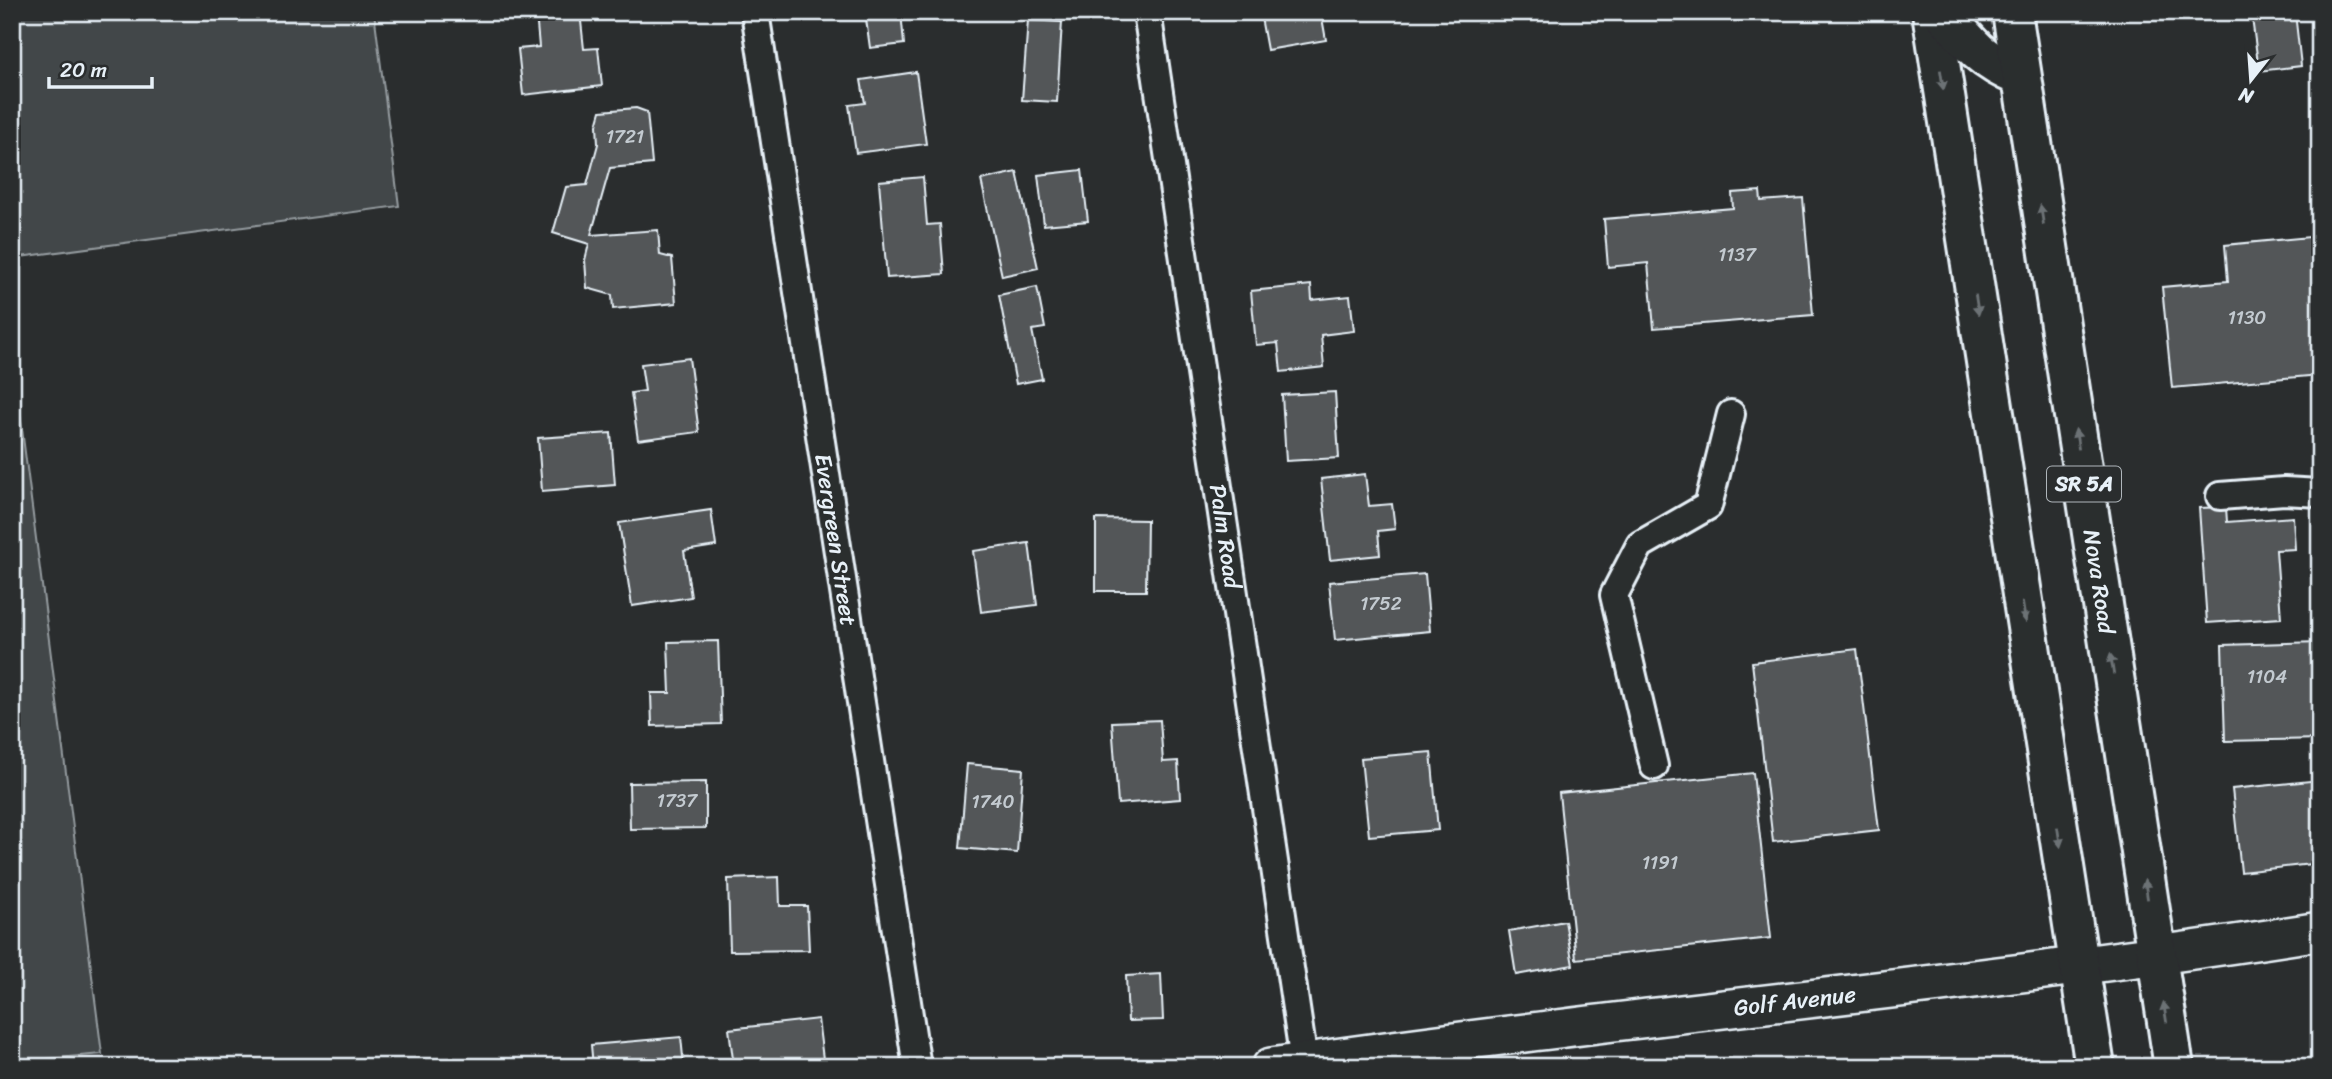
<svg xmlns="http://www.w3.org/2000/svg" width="2332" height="1079" font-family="Sriracha,sans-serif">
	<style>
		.green { fill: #424648; stroke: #959ca0; stroke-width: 2 }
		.building { fill: #535759; stroke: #e8f1f8; stroke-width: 2 }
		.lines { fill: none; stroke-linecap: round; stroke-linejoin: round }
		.street-casing { stroke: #e8f1f8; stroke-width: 32 }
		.secondary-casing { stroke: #e8f1f8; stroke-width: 42 }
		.primary-casing { stroke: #e8f1f8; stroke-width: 44 }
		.street { stroke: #2a2d2e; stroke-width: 26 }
		.secondary { stroke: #2a2d2e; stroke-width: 37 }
		.primary { stroke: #2a2d2e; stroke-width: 38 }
		.oneway { fill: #6c7275 }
		.labels { text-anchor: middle; stroke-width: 5; stroke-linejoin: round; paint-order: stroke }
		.number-label { font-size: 19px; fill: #c3cad0 }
		.shield { fill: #2a2d2e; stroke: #afb6bb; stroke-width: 2 }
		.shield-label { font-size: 21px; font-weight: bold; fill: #e8f1f8 }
		.street-label { font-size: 23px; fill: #e8f1f8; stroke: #2a2d2e }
	</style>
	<rect width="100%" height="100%" fill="#2a2d2e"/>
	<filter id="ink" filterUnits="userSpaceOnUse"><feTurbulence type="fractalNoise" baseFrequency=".0143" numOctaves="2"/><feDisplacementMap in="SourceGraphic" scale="14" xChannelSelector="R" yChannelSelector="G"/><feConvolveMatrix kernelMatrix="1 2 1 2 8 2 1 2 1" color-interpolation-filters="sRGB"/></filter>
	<g filter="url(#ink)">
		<g class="green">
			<path d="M12,12H374L399,206L12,258Z"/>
			<path d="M12,351L102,1054L12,1062Z"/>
		</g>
		<g class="building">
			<path d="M580,12L584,49L598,48L602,86L523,95L518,49L539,47L536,13Z"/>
			<path d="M865,12H901L904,44L870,48Z"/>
			<path d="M1260,12H1321L1326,40L1267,50Z"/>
			<path d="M2295,13L2301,66L2259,71L2252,18Z"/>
			<path d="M1028,20L1062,22L1057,102L1022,100Z"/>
			<path d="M916,72L926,144L856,153L849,105L865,103L861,80Z"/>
			<path d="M636,108L647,112L652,164L610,168L591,235L658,230L660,255L672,258L676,303L613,309L612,295L587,288L585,260L589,244L553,233L566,187L587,185L598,144L597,125L601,111Z"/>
			<path d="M1082,170L1088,221L1044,225L1038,175Z"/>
			<path d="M1017,172L1038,268L1002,276L981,180Z"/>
			<path d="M923,177L927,225L940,224L944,274L887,278L879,181Z"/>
			<path d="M1760,191L1761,201L1803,198L1813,315L1654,328L1648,263L1608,267L1604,219L1733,208L1732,193Z"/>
			<path d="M2320,236V375L2172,388L2162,287L2228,281L2225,245Z"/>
			<path d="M1311,285L1312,300L1350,296L1354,331L1321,335L1324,367L1281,372L1278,343L1256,345L1251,291Z"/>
			<path d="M1037,287L1045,328L1032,330L1042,379L1016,384L999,295Z"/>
			<path d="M689,358L699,432L638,440L631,393L645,391L641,364Z"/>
			<path d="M1335,392L1339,458L1286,461L1282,395Z"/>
			<path d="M611,433L615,485L542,491L538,438Z"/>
			<path d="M1365,474L1369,506L1392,504L1395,529L1378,531L1380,555L1330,560L1321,479Z"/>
			<path d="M2226,507L2227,522L2293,517L2295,549L2276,550L2281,618L2207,623L2199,508Z"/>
			<path d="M711,510L716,546L684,551L691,597L632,606L619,523Z"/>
			<path d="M1096,519L1147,520L1146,591H1096Z"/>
			<path d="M1029,543L1037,605L981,612L973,551Z"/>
			<path d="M1425,574L1430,631L1335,640L1329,582Z"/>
			<path d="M718,641L721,724L652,726L651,693H670L668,642Z"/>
			<path d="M2320,642V739L2225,741L2222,645Z"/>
			<path d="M1857,649L1879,830L1773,842L1752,662Z"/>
			<path d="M1160,720L1163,762L1178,761L1180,799L1118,804L1112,722Z"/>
			<path d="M1431,752L1438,830L1369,836L1361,758Z"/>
			<path d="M967,764L1023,769L1017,853L960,848Z"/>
			<path d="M1753,773L1771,938L1576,959L1559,793Z"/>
			<path d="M2320,780V863L2241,872L2232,789Z"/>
			<path d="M706,782V828L630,829L629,783Z"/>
			<path d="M779,877L780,906H807L809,950L730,951L728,879Z"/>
			<path d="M1565,921L1573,965L1516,975L1509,931Z"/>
			<path d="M1161,974L1163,1020L1128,1021L1126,976Z"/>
			<path d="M818,1019L824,1067H734L729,1029Z"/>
			<path d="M681,1037L684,1067H593L591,1045Z"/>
		</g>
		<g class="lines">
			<defs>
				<g id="street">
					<path id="s1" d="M755,12L917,1067"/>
					<path id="s2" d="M1147,12L1304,1062"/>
					<path d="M2220,496L2284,491L2320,493"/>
					<path d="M1654,766L1614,595L1640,545L1708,506L1731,414"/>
				</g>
				<g id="secondary">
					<path id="s3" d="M1271,1067C1620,1016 1972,986 2320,931"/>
				</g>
				<g id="primary">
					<path d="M1932,12L2095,1067"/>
					<path d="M1943,12C1969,44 1982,61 2021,77"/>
					<path id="s4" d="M2012,12L2174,1067"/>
				</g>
			</defs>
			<use href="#street" class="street-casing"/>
			<use href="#secondary" class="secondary-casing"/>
			<use href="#primary" class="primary-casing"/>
			<use href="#street" class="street"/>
			<use href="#secondary" class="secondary"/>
			<use href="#primary" class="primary"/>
		</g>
		<defs><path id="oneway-solid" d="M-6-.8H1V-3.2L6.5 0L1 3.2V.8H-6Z" transform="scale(1.75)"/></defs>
		<g class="oneway">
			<use href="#oneway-solid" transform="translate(1942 80) rotate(81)"/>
			<use href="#oneway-solid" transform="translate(2042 215) rotate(-99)"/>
			<use href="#oneway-solid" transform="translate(1977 305) rotate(81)"/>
			<use href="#oneway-solid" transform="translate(2077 439) rotate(-99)"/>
			<use href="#oneway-solid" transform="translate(2024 612) rotate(81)"/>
			<use href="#oneway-solid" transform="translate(2112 664) rotate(-99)"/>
			<use href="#oneway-solid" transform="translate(2059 837) rotate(81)"/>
			<use href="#oneway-solid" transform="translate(2146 889) rotate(-99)"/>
			<use href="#oneway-solid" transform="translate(2165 1012) rotate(-99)"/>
		</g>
	</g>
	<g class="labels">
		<g class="number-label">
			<text x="625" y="143">1721</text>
			<text x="1737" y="261">1137</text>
			<text x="2247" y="324">1130</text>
			<text x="1381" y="610">1752</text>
			<text x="2267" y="683">1104</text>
			<text x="677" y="807">1737</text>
			<text x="993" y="808">1740</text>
			<text x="1660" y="869">1191</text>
		</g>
		<rect class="shield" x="2047" y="466.5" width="74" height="35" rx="5"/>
		<g class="shield-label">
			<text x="2084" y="491">SR 5A</text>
		</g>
		<g class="street-label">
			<text dy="8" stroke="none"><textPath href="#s2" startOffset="530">Palm Road</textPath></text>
			<text dy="8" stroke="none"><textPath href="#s1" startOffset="534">Evergreen Street</textPath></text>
			<text dy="8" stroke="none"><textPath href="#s4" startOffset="576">Nova Road</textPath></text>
			<text dy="8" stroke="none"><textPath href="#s3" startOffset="528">Golf Avenue</textPath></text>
		</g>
	</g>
	<rect width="2332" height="1079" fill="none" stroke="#2a2d2e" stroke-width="42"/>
	<rect x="21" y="21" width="2290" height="1037" fill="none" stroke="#e8f1f8" stroke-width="2.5" filter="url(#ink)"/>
	<g transform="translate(2251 80) rotate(197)" stroke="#2a2d2e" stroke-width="5" paint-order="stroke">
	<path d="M0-5L12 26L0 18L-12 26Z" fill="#e8f1f8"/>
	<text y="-10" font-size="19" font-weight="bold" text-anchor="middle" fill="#e8f1f8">N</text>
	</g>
	<path d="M49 77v10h103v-10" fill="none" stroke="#e8f1f8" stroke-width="3.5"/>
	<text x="60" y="77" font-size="21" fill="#e8f1f8" stroke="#2a2d2e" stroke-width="5" paint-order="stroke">20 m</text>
</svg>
